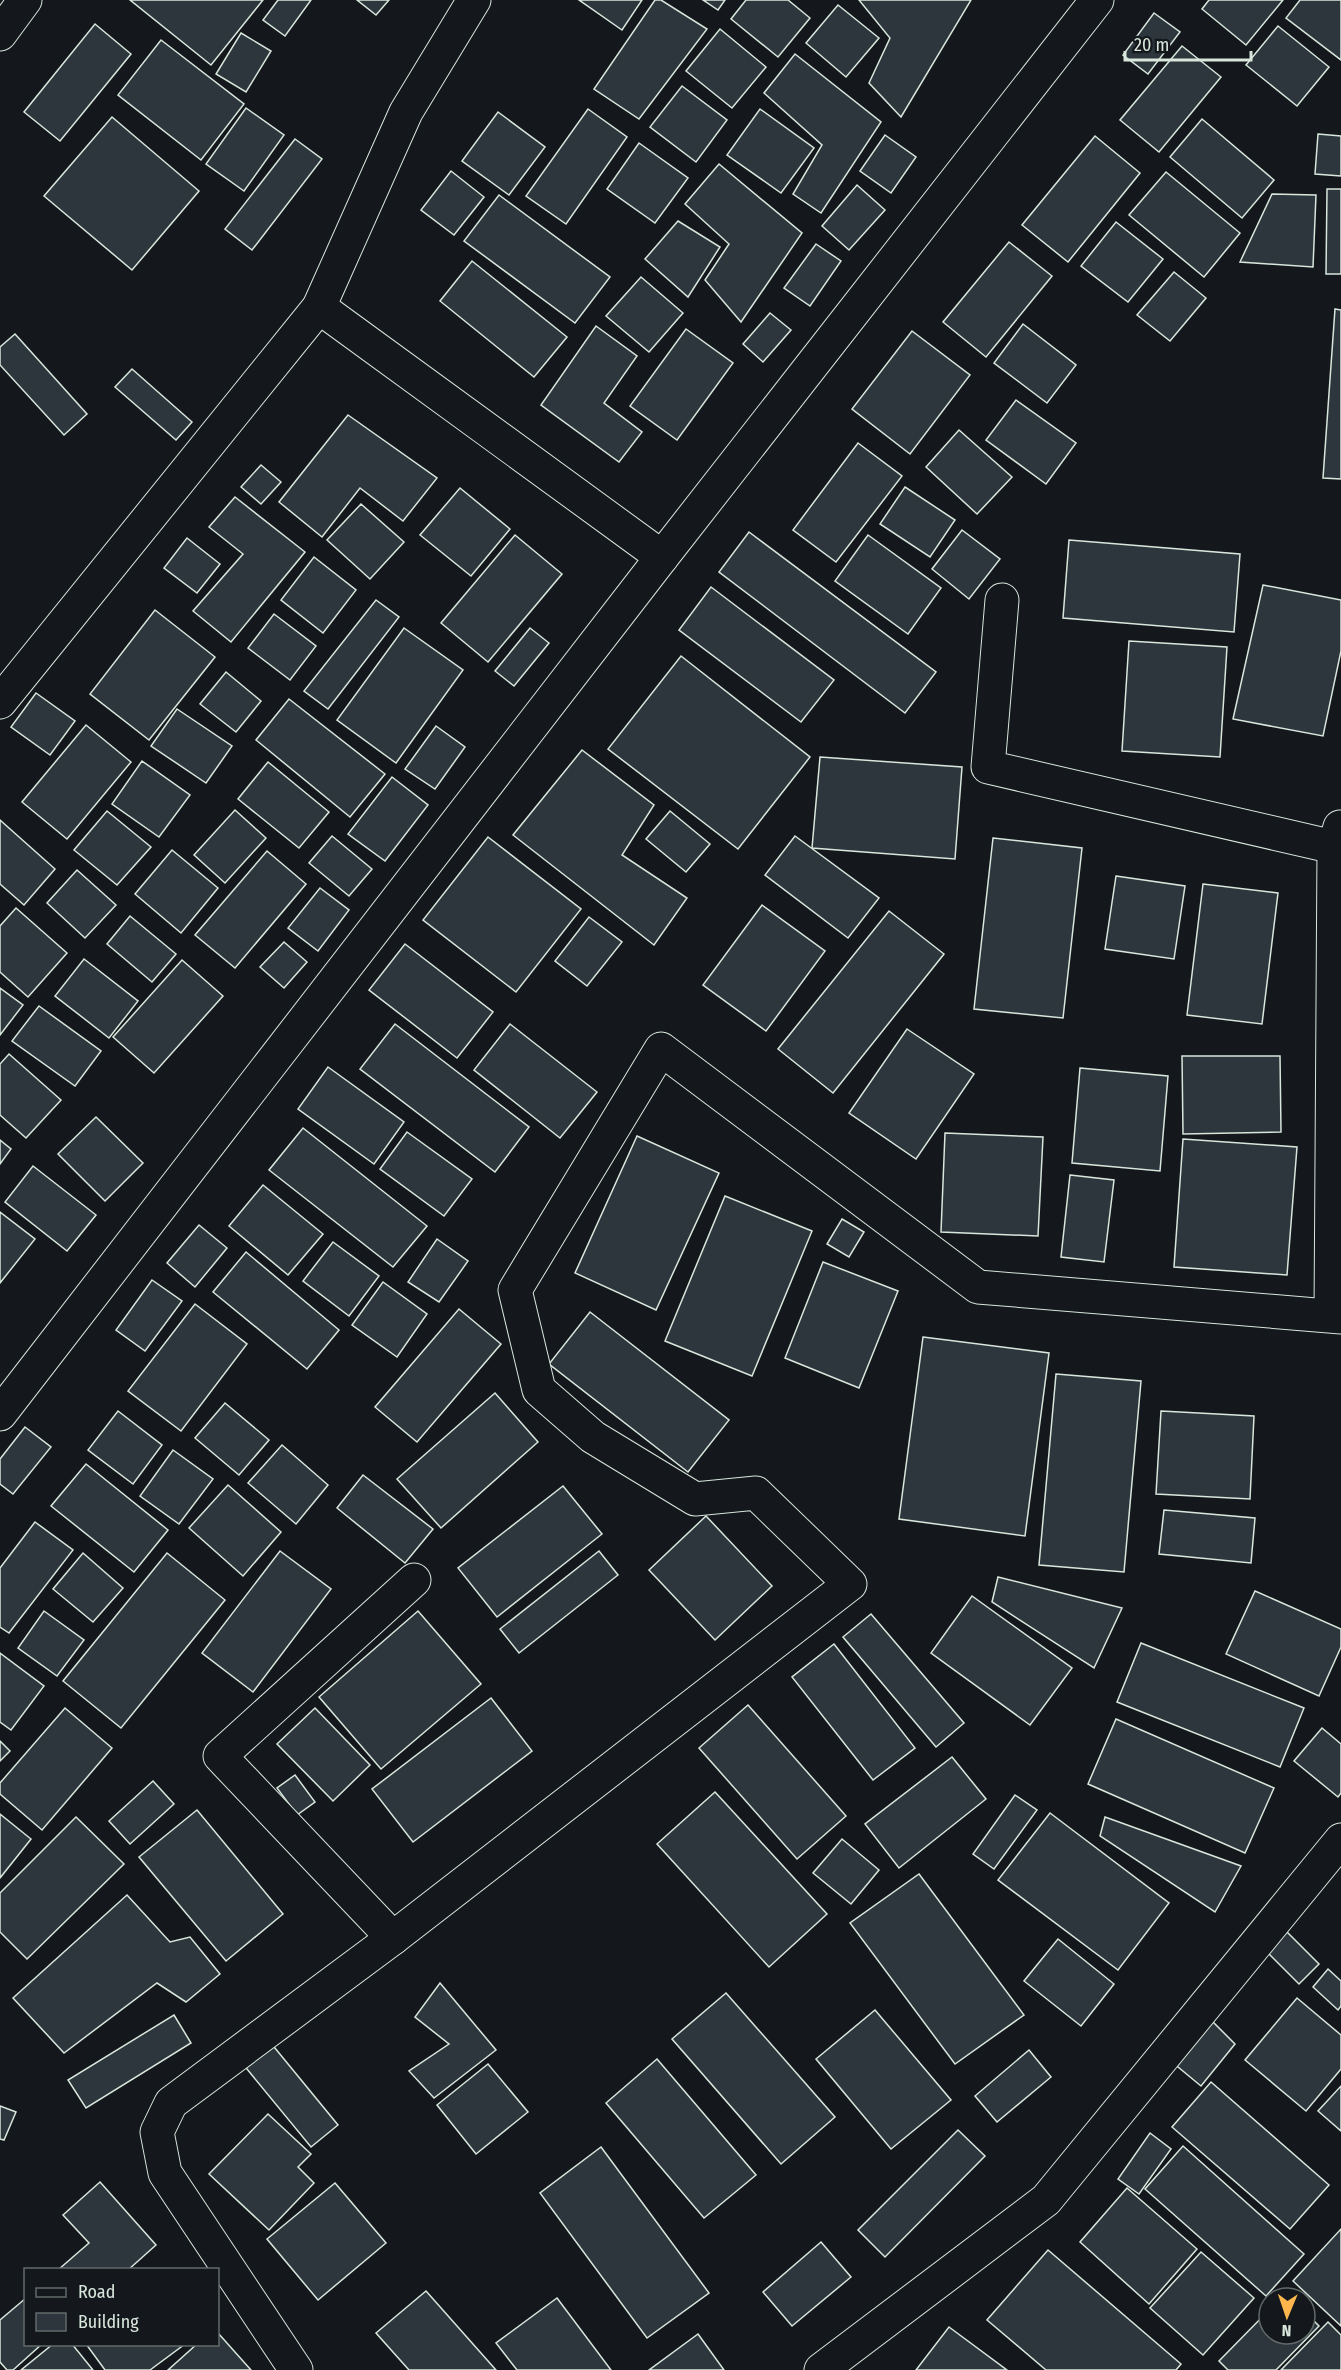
<svg xmlns="http://www.w3.org/2000/svg" width="1341" height="2370" font-family="'Fira Sans Condensed',sans-serif">
	<style>
		.building { fill: #2c363c; stroke: #d8e6dc; stroke-width: 1.5 }
		.lines { fill: none; stroke-linecap: round; stroke-linejoin: round }
		.minor-casing { stroke: #d8e6dc; stroke-width: 35 }
		.minor { stroke: #14181c; stroke-width: 33 }
	</style>
	<rect width="100%" height="100%" fill="#14181c"/>
	<g class="building">
		<path d="M130,0H263L211,65Z"/>
		<path d="M278,0H311L285,36L263,20Z"/>
		<path d="M357,0H389L376,15Z"/>
		<path d="M579,0H642L622,30Z"/>
		<path d="M655,0H661L707,29L639,119L594,89Z"/>
		<path d="M703,0H725L718,10Z"/>
		<path d="M746,0H788L810,18L778,57L731,19Z"/>
		<path d="M859,0H971L901,117L869,83L890,38Z"/>
		<path d="M1209,0H1283L1246,45L1202,9Z"/>
		<path d="M1300,0H1341V60L1286,18Z"/>
		<path d="M838,5L879,38L846,77L806,43Z"/>
		<path d="M1154,13L1180,32L1148,74L1123,55Z"/>
		<path d="M95,24L131,54L60,141L24,112Z"/>
		<path d="M1278,26L1329,67L1297,106L1246,65Z"/>
		<path d="M720,29L766,67L732,108L686,71Z"/>
		<path d="M241,33L271,51L246,92L216,74Z"/>
		<path d="M161,40L244,104L201,160L118,95Z"/>
		<path d="M1182,46L1221,77L1159,152L1120,120Z"/>
		<path d="M795,54L881,122L821,213L793,194L822,145L764,93Z"/>
		<path d="M682,86L727,120L696,162L650,127Z"/>
		<path d="M246,108L284,135L244,191L206,164Z"/>
		<path d="M588,109L627,137L566,224L526,196Z"/>
		<path d="M760,109L814,148L781,193L727,155Z"/>
		<path d="M498,112L545,147L509,195L462,161Z"/>
		<path d="M112,117L199,191L132,270L44,196Z"/>
		<path d="M1202,119L1274,180L1242,218L1170,157Z"/>
		<path d="M1318,134L1341,136V176L1315,174Z"/>
		<path d="M885,135L916,157L891,193L860,171Z"/>
		<path d="M1095,136L1140,173L1068,262L1022,225Z"/>
		<path d="M295,139L322,159L252,250L225,229Z"/>
		<path d="M639,143L688,178L655,223L607,189Z"/>
		<path d="M719,164L802,233L741,322L705,280L729,244L685,204Z"/>
		<path d="M451,171L484,197L454,235L421,210Z"/>
		<path d="M1166,172L1240,233L1204,277L1129,215Z"/>
		<path d="M857,185L885,210L849,250L822,226Z"/>
		<path d="M1327,189H1341V274H1326Z"/>
		<path d="M1272,194L1316,195L1313,267L1240,262Z"/>
		<path d="M499,195L610,277L575,323L464,241Z"/>
		<path d="M678,221L720,247L688,297L645,259Z"/>
		<path d="M1116,222L1163,259L1128,302L1081,266Z"/>
		<path d="M1009,242L1052,276L986,357L943,322Z"/>
		<path d="M816,244L841,261L810,306L784,288Z"/>
		<path d="M472,261L567,337L534,377L440,301Z"/>
		<path d="M1174,272L1206,298L1170,341L1137,315Z"/>
		<path d="M641,277L683,313L649,352L606,316Z"/>
		<path d="M1335,309L1341,310V479L1323,478Z"/>
		<path d="M770,313L791,330L763,362L743,344Z"/>
		<path d="M1023,324L1076,365L1047,403L994,363Z"/>
		<path d="M596,326L637,356L604,403L642,432L619,462L541,405Z"/>
		<path d="M686,329L733,363L677,440L630,406Z"/>
		<path d="M912,331L970,375L910,454L852,409Z"/>
		<path d="M15,334L87,414L64,435L0,365V347Z"/>
		<path d="M132,369L192,422L176,440L115,387Z"/>
		<path d="M1016,400L1076,443L1046,484L986,440Z"/>
		<path d="M348,415L437,478L403,521L360,488L322,537L279,502Z"/>
		<path d="M959,430L1012,477L977,514L926,467Z"/>
		<path d="M858,443L902,476L836,562L793,530Z"/>
		<path d="M261,465L281,482L261,504L241,487Z"/>
		<path d="M905,487L955,520L930,557L880,524Z"/>
		<path d="M460,488L510,529L471,576L420,535Z"/>
		<path d="M235,497L305,552L231,642L193,611L243,554L209,527Z"/>
		<path d="M361,504L404,542L370,579L327,540Z"/>
		<path d="M962,530L1000,559L969,599L932,569Z"/>
		<path d="M749,532L936,672L905,713L719,572Z"/>
		<path d="M515,535L562,574L488,662L441,623Z"/>
		<path d="M868,535L941,588L908,634L835,581Z"/>
		<path d="M187,538L220,564L197,593L164,568Z"/>
		<path d="M1069,540L1240,554L1234,632L1063,618Z"/>
		<path d="M314,557L356,590L323,633L281,600Z"/>
		<path d="M1263,585L1341,600V651L1323,736L1233,719Z"/>
		<path d="M711,587L834,680L801,722L679,630Z"/>
		<path d="M376,600L399,617L328,709L304,691Z"/>
		<path d="M155,610L215,657L149,740L90,694Z"/>
		<path d="M274,614L316,646L290,680L248,648Z"/>
		<path d="M404,628L463,670L396,763L337,720Z"/>
		<path d="M530,628L549,643L514,686L495,671Z"/>
		<path d="M1129,641L1227,647L1220,757L1122,751Z"/>
		<path d="M681,656L810,757L738,849L608,749Z"/>
		<path d="M226,672L261,701L236,732L200,704Z"/>
		<path d="M36,693L75,721L50,755L11,727Z"/>
		<path d="M289,699L385,774L350,817L256,740Z"/>
		<path d="M177,709L232,746L206,783L151,746Z"/>
		<path d="M86,725L131,762L67,839L22,802Z"/>
		<path d="M436,726L465,747L435,789L405,769Z"/>
		<path d="M582,750L654,805L622,855L687,898L654,945L513,835Z"/>
		<path d="M820,757L962,767L955,859L812,848Z"/>
		<path d="M142,761L190,795L159,837L112,804Z"/>
		<path d="M268,762L329,812L299,848L238,799Z"/>
		<path d="M392,777L428,805L385,861L348,834Z"/>
		<path d="M235,810L266,838L225,883L194,855Z"/>
		<path d="M107,811L151,847L117,885L74,850Z"/>
		<path d="M670,811L710,844L686,872L646,839Z"/>
		<path d="M0,820L55,869L24,905L0,884Z"/>
		<path d="M332,836L372,869L349,896L309,863Z"/>
		<path d="M795,836L879,898L848,938L765,875Z"/>
		<path d="M488,837L581,909L516,992L423,920Z"/>
		<path d="M993,838L1082,848L1063,1018L974,1009Z"/>
		<path d="M172,850L218,888L181,933L135,894Z"/>
		<path d="M267,851L306,884L235,968L195,935Z"/>
		<path d="M77,870L116,905L85,938L47,903Z"/>
		<path d="M1116,876L1185,886L1174,959L1105,949Z"/>
		<path d="M1203,884L1278,893L1262,1024L1187,1015Z"/>
		<path d="M320,888L349,910L318,951L288,928Z"/>
		<path d="M762,905L825,951L766,1031L703,985Z"/>
		<path d="M16,908L67,953L28,997L0,972V926Z"/>
		<path d="M889,911L944,954L833,1093L778,1049Z"/>
		<path d="M130,916L176,954L152,982L107,944Z"/>
		<path d="M589,917L622,942L587,986L555,961Z"/>
		<path d="M284,942L307,962L284,988L260,967Z"/>
		<path d="M405,944L493,1012L457,1058L369,990Z"/>
		<path d="M84,959L138,1001L109,1038L55,996Z"/>
		<path d="M182,960L223,996L154,1073L113,1037Z"/>
		<path d="M0,988L23,1005L0,1035Z"/>
		<path d="M39,1006L101,1051L75,1086L12,1041Z"/>
		<path d="M395,1024L529,1127L495,1172L360,1069Z"/>
		<path d="M510,1024L597,1092L560,1138L474,1070Z"/>
		<path d="M907,1029L974,1074L916,1159L849,1113Z"/>
		<path d="M9,1054L61,1100L26,1138L0,1115V1064Z"/>
		<path d="M1182,1056H1280L1281,1132L1183,1134Z"/>
		<path d="M328,1067L404,1122L374,1164L298,1109Z"/>
		<path d="M1080,1068L1168,1076L1160,1171L1072,1163Z"/>
		<path d="M96,1117L143,1163L105,1201L58,1154Z"/>
		<path d="M303,1128L427,1226L393,1267L269,1170Z"/>
		<path d="M407,1132L472,1179L444,1216L380,1169Z"/>
		<path d="M945,1133L1043,1137L1038,1236L941,1232Z"/>
		<path d="M637,1136L719,1173L656,1310L575,1273Z"/>
		<path d="M1183,1139L1297,1147L1287,1275L1174,1267Z"/>
		<path d="M0,1140L11,1149L0,1164Z"/>
		<path d="M33,1166L96,1215L67,1251L5,1202Z"/>
		<path d="M1070,1175L1114,1180L1104,1262L1061,1257Z"/>
		<path d="M263,1185L323,1234L288,1275L229,1226Z"/>
		<path d="M725,1196L812,1231L752,1376L665,1341Z"/>
		<path d="M0,1212L35,1239L0,1283Z"/>
		<path d="M842,1219L864,1232L849,1257L827,1244Z"/>
		<path d="M199,1225L227,1248L195,1287L167,1263Z"/>
		<path d="M437,1239L468,1261L439,1302L408,1282Z"/>
		<path d="M333,1242L379,1276L349,1316L303,1281Z"/>
		<path d="M246,1252L339,1330L307,1369L213,1292Z"/>
		<path d="M823,1262L898,1291L859,1388L785,1358Z"/>
		<path d="M152,1280L182,1301L145,1351L116,1330Z"/>
		<path d="M383,1282L427,1314L397,1357L352,1325Z"/>
		<path d="M195,1304L247,1344L181,1431L128,1391Z"/>
		<path d="M459,1309L501,1344L417,1442L375,1407Z"/>
		<path d="M590,1312L729,1420L688,1472L549,1364Z"/>
		<path d="M923,1337L1049,1353L1025,1536L899,1519Z"/>
		<path d="M1056,1374L1141,1381L1124,1572L1039,1565Z"/>
		<path d="M495,1393L538,1442L441,1528L397,1479Z"/>
		<path d="M225,1403L269,1440L239,1475L195,1438Z"/>
		<path d="M118,1411L162,1445L133,1484L88,1450Z"/>
		<path d="M1161,1411L1254,1416L1250,1499L1156,1494Z"/>
		<path d="M25,1427L51,1447L13,1494L0,1484V1459Z"/>
		<path d="M282,1445L328,1485L296,1524L248,1483Z"/>
		<path d="M173,1450L213,1479L179,1524L140,1496Z"/>
		<path d="M86,1464L168,1530L134,1572L51,1506Z"/>
		<path d="M363,1475L433,1529L405,1563L337,1508Z"/>
		<path d="M228,1485L281,1532L243,1576L189,1528Z"/>
		<path d="M563,1486L602,1534L497,1617L458,1568Z"/>
		<path d="M1164,1510L1255,1518L1251,1563L1159,1554Z"/>
		<path d="M706,1516L772,1586L715,1640L649,1570Z"/>
		<path d="M35,1522L73,1550L9,1633L0,1627V1568Z"/>
		<path d="M280,1551L331,1589L253,1692L202,1653Z"/>
		<path d="M599,1551L618,1575L519,1653L500,1629Z"/>
		<path d="M83,1553L123,1588L93,1622L53,1589Z"/>
		<path d="M167,1553L225,1600L121,1728L63,1681Z"/>
		<path d="M998,1577L1122,1608L1094,1668L992,1602Z"/>
		<path d="M1255,1591L1341,1629V1647L1319,1696L1226,1654Z"/>
		<path d="M972,1596L1072,1668L1030,1725L931,1653Z"/>
		<path d="M44,1611L84,1640L57,1676L18,1648Z"/>
		<path d="M418,1611L481,1684L381,1769L319,1697Z"/>
		<path d="M871,1614L964,1723L936,1747L843,1637Z"/>
		<path d="M1141,1643L1304,1708L1280,1767L1117,1702Z"/>
		<path d="M834,1644L915,1748L873,1780L792,1677Z"/>
		<path d="M0,1653L44,1686L11,1730L0,1722Z"/>
		<path d="M491,1698L532,1751L413,1842L372,1789Z"/>
		<path d="M748,1705L846,1816L797,1859L699,1748Z"/>
		<path d="M65,1708L112,1748L42,1830L0,1794V1783Z"/>
		<path d="M315,1708L370,1765L333,1801L277,1744Z"/>
		<path d="M1116,1719L1274,1788L1245,1853L1088,1784Z"/>
		<path d="M1322,1728L1341,1744V1793L1338,1797L1294,1761Z"/>
		<path d="M0,1741L10,1751L0,1761Z"/>
		<path d="M952,1757L986,1799L899,1868L865,1824Z"/>
		<path d="M295,1775L315,1802L297,1815L277,1788Z"/>
		<path d="M153,1781L174,1804L130,1844L109,1821Z"/>
		<path d="M715,1792L827,1914L769,1967L657,1844Z"/>
		<path d="M1015,1795L1037,1810L994,1869L973,1854Z"/>
		<path d="M197,1810L283,1914L226,1961L139,1857Z"/>
		<path d="M1050,1813L1169,1903L1118,1970L998,1880Z"/>
		<path d="M0,1814L31,1839L0,1878Z"/>
		<path d="M76,1817L124,1864L27,1959L0,1932V1893Z"/>
		<path d="M1105,1817L1241,1866L1215,1912L1100,1836Z"/>
		<path d="M842,1839L879,1870L851,1904L813,1873Z"/>
		<path d="M919,1874L1024,2015L955,2064L850,1923Z"/>
		<path d="M127,1895L170,1942L190,1937L220,1974L186,2002L157,1983L64,2053L13,1998Z"/>
		<path d="M1287,1932L1319,1964L1299,1984L1267,1952Z"/>
		<path d="M1058,1939L1114,1984L1081,2026L1024,1981Z"/>
		<path d="M1328,1969L1341,1981V2006L1338,2010L1313,1987Z"/>
		<path d="M440,1983L496,2050L434,2098L409,2071L449,2044L415,2017Z"/>
		<path d="M726,1993L835,2117L781,2164L672,2039Z"/>
		<path d="M1297,1998L1341,2035V2069L1306,2111L1245,2060Z"/>
		<path d="M875,2010L951,2100L891,2149L816,2059Z"/>
		<path d="M174,2015L191,2043L86,2108L68,2080Z"/>
		<path d="M1212,2021L1235,2044L1201,2086L1172,2062Z"/>
		<path d="M270,2042L338,2125L311,2147L242,2063Z"/>
		<path d="M1029,2050L1051,2077L997,2122L975,2096Z"/>
		<path d="M657,2059L756,2175L704,2218L606,2103Z"/>
		<path d="M488,2064L528,2112L476,2154L437,2105Z"/>
		<path d="M1211,2082L1329,2185L1290,2229L1172,2127Z"/>
		<path d="M1341,2086V2131L1318,2111Z"/>
		<path d="M0,2106L16,2112L4,2140L0,2139Z"/>
		<path d="M268,2114L311,2154L298,2167L314,2183L269,2230L209,2174Z"/>
		<path d="M958,2130L985,2156L885,2257L858,2230Z"/>
		<path d="M1150,2133L1171,2149L1139,2194L1118,2179Z"/>
		<path d="M1183,2146L1304,2254L1266,2296L1145,2189Z"/>
		<path d="M601,2147L709,2293L647,2338L540,2193Z"/>
		<path d="M100,2182L156,2245L128,2270H58L89,2243L63,2215Z"/>
		<path d="M335,2183L386,2243L318,2300L267,2239Z"/>
		<path d="M1127,2188L1197,2249L1149,2304L1080,2242Z"/>
		<path d="M1341,2229V2326L1293,2281Z"/>
		<path d="M821,2242L851,2277L792,2326L763,2292Z"/>
		<path d="M1048,2250L1181,2364L1176,2370H1046L987,2320Z"/>
		<path d="M1201,2252L1254,2298L1203,2355L1150,2308Z"/>
		<path d="M426,2291L496,2370H409L376,2333Z"/>
		<path d="M26,2298V2344H42L13,2370H7L0,2362V2320Z"/>
		<path d="M557,2298L611,2370H517L496,2343Z"/>
		<path d="M1269,2310V2334H1305V2312L1319,2326L1276,2370H1228L1219,2361Z"/>
		<path d="M1328,2322L1341,2335V2370H1281Z"/>
		<path d="M949,2327L1007,2370H916Z"/>
		<path d="M218,2333L251,2370H168L197,2344H218Z"/>
		<path d="M698,2334L724,2370H649Z"/>
		<path d="M53,2344H72L93,2370H21Z"/>
		<path d="M86,2344H185L150,2370H105Z"/>
	</g>
	<g class="lines">
		<defs>
			<g id="minor">
				<path d="M0,34L25,0"/>
				<path d="M319,307L662,557"/>
				<path d="M1002,600L988,767L1334,847"/>
				<path d="M0,702L319,307L406,112L474,0"/>
				<path d="M1331,1315L1334,847L1340,827"/>
				<path d="M0,1414L662,557L1097,0"/>
				<path d="M393,1938L220,1756L414,1580"/>
				<path d="M296,2370L165,2173L157,2132L171,2103L393,1938L850,1584L756,1493L695,1499L593,1437L539,1390L515,1290L661,1049L978,1287L1341,1317"/>
				<path d="M821,2370L1046,2200L1341,1840"/>
			</g>
		</defs>
		<use href="#minor" class="minor-casing"/>
		<use href="#minor" class="minor"/>
	</g>
	<rect x="24" y="2268" width="195" height="78" fill="#14181c" stroke="#626a69" stroke-width="1.5"/>
	<rect x="36" y="2288" width="30" height="9" fill="#14181c" stroke="#626a69" stroke-width="1.5"/>
	<text x="78" y="2298" font-size="18" fill="#d8e6dc">Road</text>
	<rect x="36" y="2313" width="30" height="18" fill="#2c363c" stroke="#626a69" stroke-width="1.5"/>
	<text x="78" y="2328" font-size="18" fill="#d8e6dc">Building</text>
	<g transform="translate(1287 2316) rotate(182)"><circle r="28" fill="#14181c" stroke="#626a69" stroke-width="1.5"/>
	<path d="M0-4.5L10 22L0 15L-10 22Z" fill="#ffb74d"/>
	<text y="-9" font-size="16" font-weight="bold" text-anchor="middle" fill="#d8e6dc">N</text>
	</g>
	<path d="M1125 51v9h126v-9" fill="none" stroke="#d8e6dc" stroke-width="3"/>
	<text x="1134" y="51" font-size="18" fill="#d8e6dc" stroke="#14181c" stroke-width="4.5" paint-order="stroke">20 m</text>
</svg>
